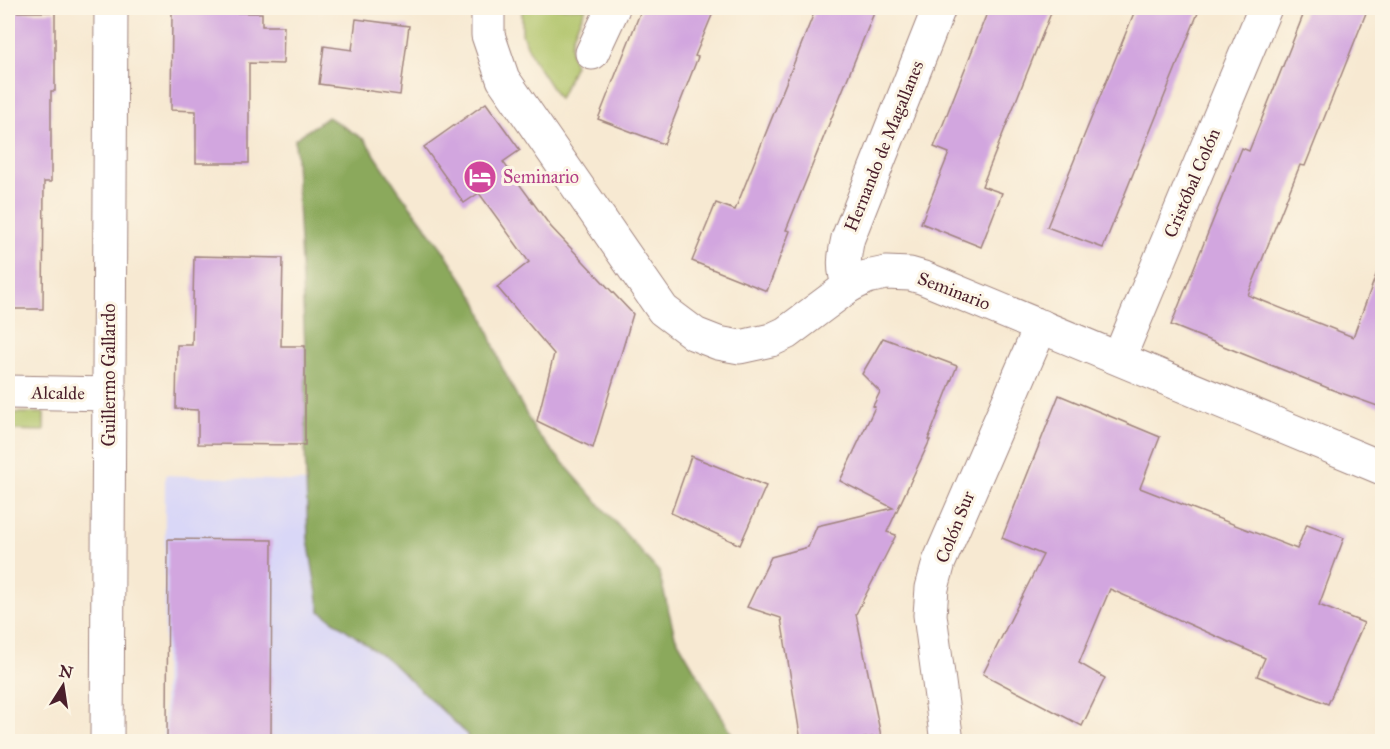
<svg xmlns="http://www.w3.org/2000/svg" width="1390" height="749" font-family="'IM FELL Great Primer',serif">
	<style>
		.built { fill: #d9d7f7 }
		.green { fill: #afc368; stroke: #7c714a; stroke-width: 1.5 }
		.forest { fill: #8ba95c; stroke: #6a6444; stroke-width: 1.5 }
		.building { fill: #d2a6df }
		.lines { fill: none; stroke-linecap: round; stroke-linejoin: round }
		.minor-casing { stroke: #a0847e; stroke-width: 35 }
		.tertiary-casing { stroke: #a0847e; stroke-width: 35 }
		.secondary-casing { stroke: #a0847e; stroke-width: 35 }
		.minor { stroke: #fff; stroke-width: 33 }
		.tertiary { stroke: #fff; stroke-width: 33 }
		.secondary { stroke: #fff; stroke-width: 33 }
		.labels { text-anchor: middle; stroke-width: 6; stroke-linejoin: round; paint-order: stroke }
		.street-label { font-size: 18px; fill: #4a1f2b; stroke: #fcf5e5 }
		.hotel-label { font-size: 18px; fill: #b23c85; stroke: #fcf5e5; text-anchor: start }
	</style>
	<rect width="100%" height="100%" fill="#fcf5e5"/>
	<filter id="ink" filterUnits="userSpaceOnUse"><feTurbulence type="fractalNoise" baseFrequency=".0167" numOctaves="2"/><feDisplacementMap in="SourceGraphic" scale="12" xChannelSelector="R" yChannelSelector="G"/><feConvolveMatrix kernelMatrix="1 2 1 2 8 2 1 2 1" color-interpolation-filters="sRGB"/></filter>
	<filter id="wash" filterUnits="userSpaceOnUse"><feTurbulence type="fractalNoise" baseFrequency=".008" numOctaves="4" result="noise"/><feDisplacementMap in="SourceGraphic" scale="24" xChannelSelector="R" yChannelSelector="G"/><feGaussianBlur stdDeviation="1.35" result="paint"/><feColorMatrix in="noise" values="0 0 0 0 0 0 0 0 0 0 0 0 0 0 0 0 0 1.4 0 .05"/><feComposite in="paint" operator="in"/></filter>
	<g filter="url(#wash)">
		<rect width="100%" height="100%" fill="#f7e9d2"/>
		<path class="built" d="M165,475L306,482L308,539L320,611L391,662L467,734L468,741L164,742Z"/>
		<g class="green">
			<path d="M522,8H586C577,27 564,44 575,65L559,99L533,59L522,34Z"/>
			<path d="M8,413H44V431L8,430Z"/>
		</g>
		<path class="forest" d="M328,117L365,140L399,191L444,251L478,303L501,365L535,431L659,572L675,636L736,741H468L467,734L391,662L320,611L308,539L305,445V346L295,139Z"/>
		<g id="blocks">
			<g class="building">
				<path d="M642,8H715L695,56L698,57L664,144L598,119Z"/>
				<path d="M816,8H876L786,230L790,231L767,291L692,261L716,203L735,210Z"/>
				<path d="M989,8H1053L982,186L1002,193L981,247L921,223L949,153L934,147Z"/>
				<path d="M1136,8H1200L1103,248L1047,227Z"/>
				<path d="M1306,8H1368L1305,166L1300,165L1248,295L1353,337L1379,267H1383V408L1333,390L1171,325L1242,148L1249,151Z"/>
				<path d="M8,12H55V91H51V182H44L43,309H8Z"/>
				<path d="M172,12L262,13V26H284L283,64L249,63V163H196V111L171,110Z"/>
				<path d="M356,19L409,26L400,95L319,84L324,46L352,50Z"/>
				<path d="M486,103L520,150L503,162L551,227L633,314L593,448L537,421L554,354L497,287L529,262L479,193L464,203L424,147Z"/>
				<path d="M194,256L283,258L281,346H305V445L198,444V410L176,409L177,345H192Z"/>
				<path d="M883,338L957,366L928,440H930L887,532L896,535L856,614L881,736L847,741H801L781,618L747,607L771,557L808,547L817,526L893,508L840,481L875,407L873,406L880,392L862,374Z"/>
				<path d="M1059,395L1160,437L1140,488L1297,549L1307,524L1344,538L1319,605L1364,623L1328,704L1257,676L1265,658L1110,589L1079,663L1105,678L1082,726L983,674L1043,555L1002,538Z"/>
				<path d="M691,456L766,486L740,545L671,513Z"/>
				<path d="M168,539L272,540L271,741H167Z"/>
			</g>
		</g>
	</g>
	<g filter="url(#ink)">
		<use href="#blocks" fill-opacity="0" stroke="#a0847e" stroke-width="1.5"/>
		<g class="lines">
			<defs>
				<g id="minor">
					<path d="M592,53L613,8"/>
					<path d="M849,286C842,269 844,256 848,238L939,8"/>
					<path d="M1119,358L1265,8"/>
					<path d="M8,392L109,394"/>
					<path d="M947,742L930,615L932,588L939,562L1041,326"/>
				</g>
				<path id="tertiary" d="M488,8V35L503,79L663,310L695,334L718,343L740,347L771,340L786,333L849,286L867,277L886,273L910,274L924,278L1382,468"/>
				<path id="secondary" d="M107,742L111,8"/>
			</defs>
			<use href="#minor" class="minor-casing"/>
			<use href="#tertiary" class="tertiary-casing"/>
			<use href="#secondary" class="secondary-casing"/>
			<use href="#minor" class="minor"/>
			<use href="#tertiary" class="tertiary"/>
			<use href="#secondary" class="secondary"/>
		</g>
	</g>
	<defs>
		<symbol id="hotel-disc" viewBox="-11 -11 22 22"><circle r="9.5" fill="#d1479c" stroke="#fcf5e5"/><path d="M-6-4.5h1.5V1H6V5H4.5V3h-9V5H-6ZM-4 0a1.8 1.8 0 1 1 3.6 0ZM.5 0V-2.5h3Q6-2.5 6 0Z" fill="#fff"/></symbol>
	</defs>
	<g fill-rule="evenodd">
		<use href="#hotel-disc" x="461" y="158" width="38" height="38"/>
	</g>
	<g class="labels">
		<g class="street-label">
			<text transform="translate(884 146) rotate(-68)" y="6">Hernando de Magallanes</text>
			<text transform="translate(1192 183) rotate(-67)" y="6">Cristóbal Colón</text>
			<text transform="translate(954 291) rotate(21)" y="6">Seminario</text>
			<text transform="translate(109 375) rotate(-90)" y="6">Guillermo Gallardo</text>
			<text transform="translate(58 393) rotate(1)" y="6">Alcalde</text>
			<text transform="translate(955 527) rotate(-68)" y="6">Colón Sur</text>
		</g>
		<g class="hotel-label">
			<text x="503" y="183">Seminario</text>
		</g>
	</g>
	<rect width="1390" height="749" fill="none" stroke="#fcf5e5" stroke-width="30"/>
	<g transform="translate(63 686) rotate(12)" stroke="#fcf5e5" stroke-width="4.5" paint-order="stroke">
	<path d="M0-4.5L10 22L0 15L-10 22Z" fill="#4a1f2b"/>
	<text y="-9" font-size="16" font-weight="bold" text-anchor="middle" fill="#4a1f2b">N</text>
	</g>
</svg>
